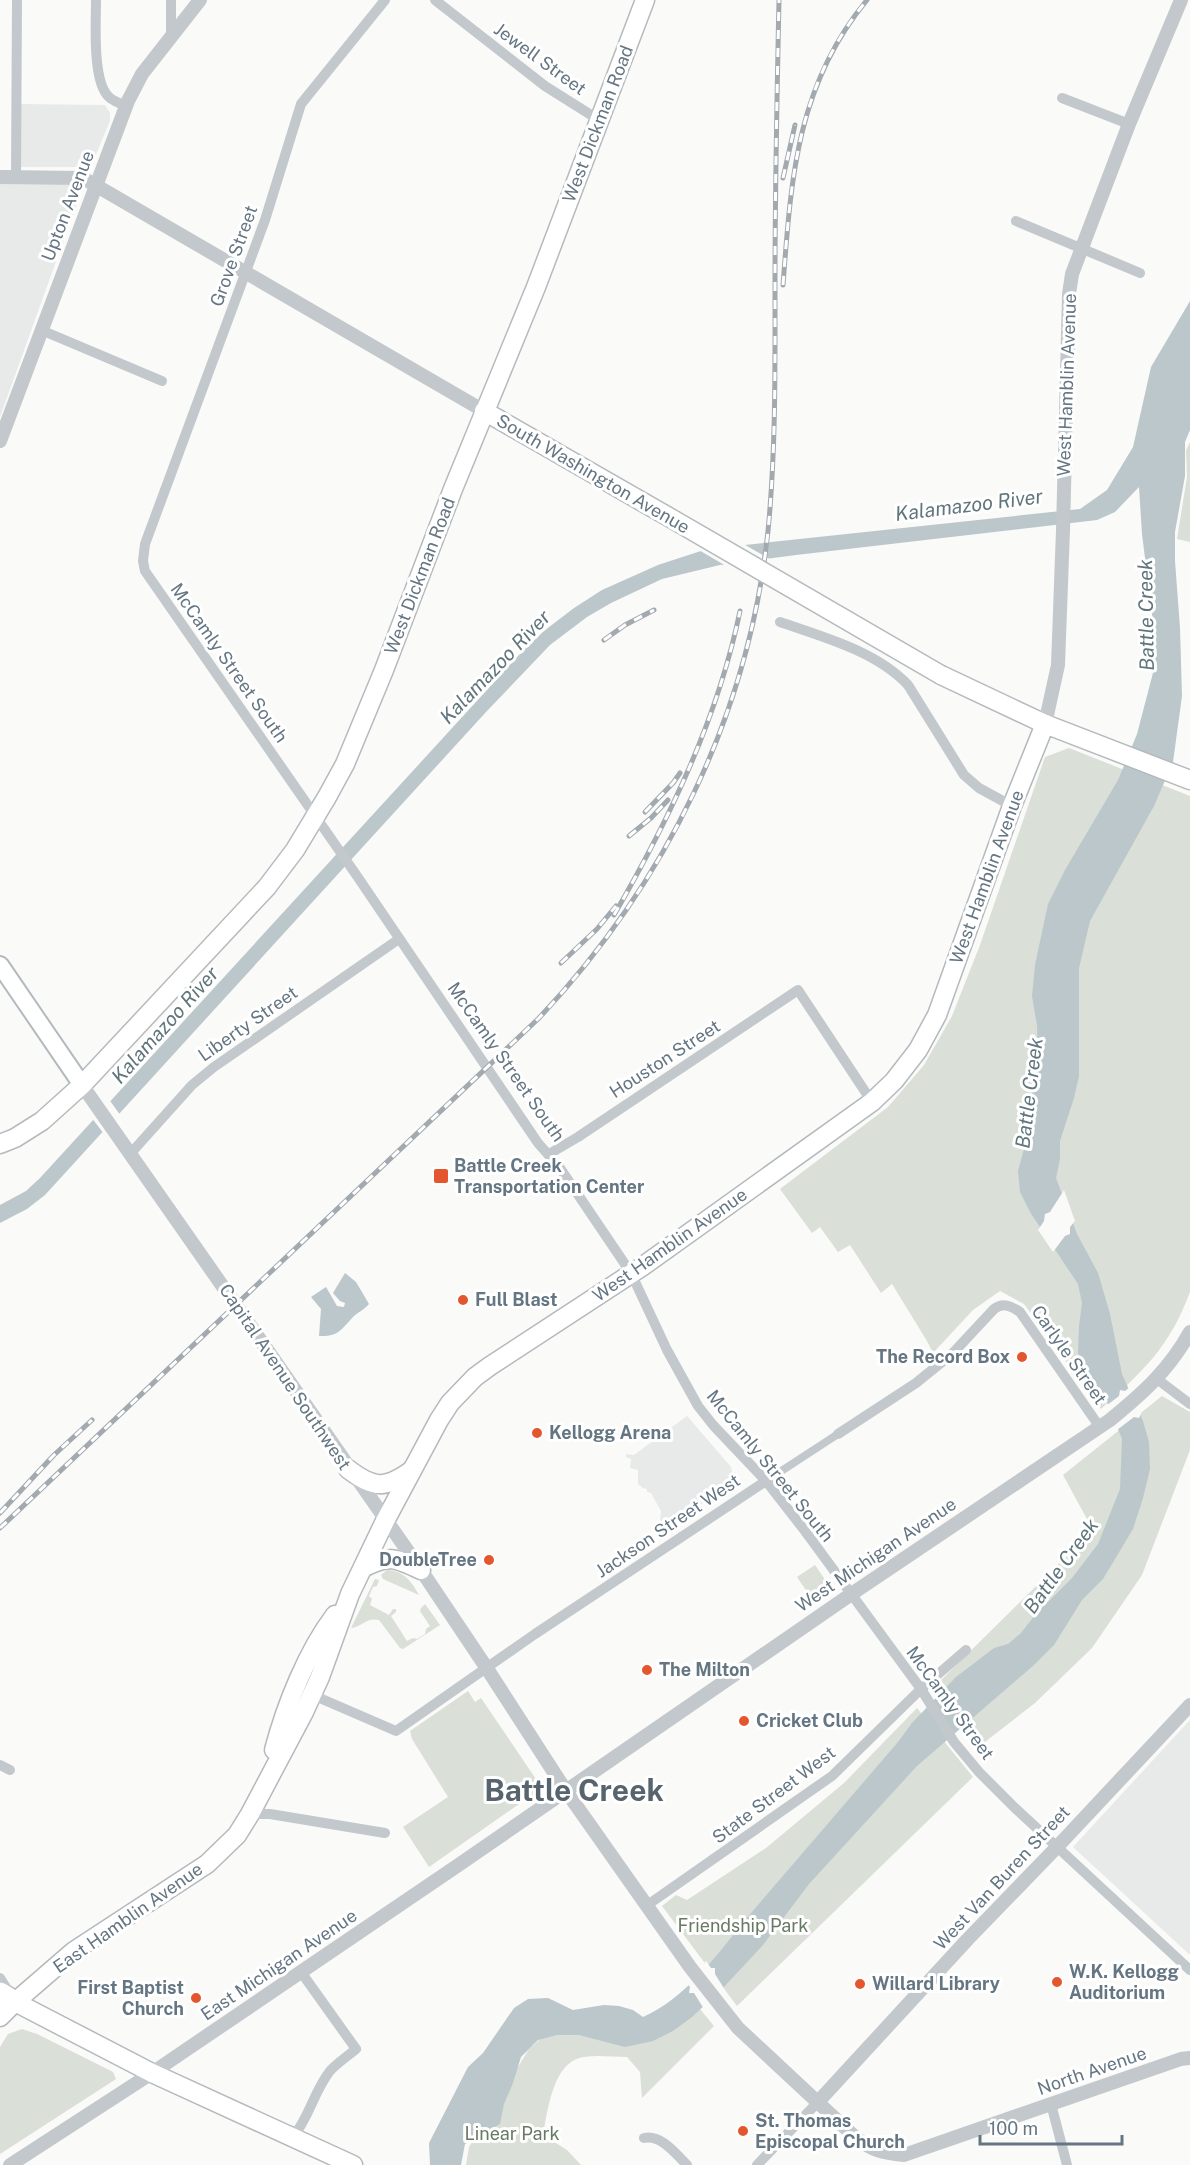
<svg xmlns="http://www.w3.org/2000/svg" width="1190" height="2165" font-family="'Public Sans',sans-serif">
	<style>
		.built { fill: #e8e9e9 }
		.green { fill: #dadfd7 }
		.water { fill: #bbc7cb }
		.pier { fill: #fafaf8 }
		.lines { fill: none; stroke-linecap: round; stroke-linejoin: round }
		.secondary-casing { stroke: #b3babf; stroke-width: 20 }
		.primary-casing { stroke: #b5babe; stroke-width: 21 }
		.trunk-casing { stroke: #b4b9bd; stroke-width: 21 }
		.motorway-casing { stroke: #b4b9bd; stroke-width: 24 }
		.pedestrian { stroke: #c3c8cc; stroke-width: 8 }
		.minor { stroke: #c3c8cc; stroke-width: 10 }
		.tertiary { stroke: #c3c8cc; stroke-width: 14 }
		.secondary { stroke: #fff; stroke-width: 16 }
		.primary { stroke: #fff; stroke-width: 18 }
		.trunk { stroke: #fff; stroke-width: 18 }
		.motorway { stroke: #fff; stroke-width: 21 }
		.rail-casing { stroke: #a2aab0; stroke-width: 5 }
		.rail { stroke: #fff; stroke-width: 3; stroke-dasharray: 9; stroke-linecap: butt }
		.primary-bridge-casing { stroke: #b5babe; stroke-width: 21; stroke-linecap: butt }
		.primary-bridge { stroke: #fff; stroke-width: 18 }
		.poi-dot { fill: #e4572e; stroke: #fff; stroke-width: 2 }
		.labels { text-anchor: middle; stroke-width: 6; stroke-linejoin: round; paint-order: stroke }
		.street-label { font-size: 18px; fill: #657683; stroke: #fff }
		.poi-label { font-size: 18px; font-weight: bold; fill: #657683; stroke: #fff; text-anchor: start }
		.park-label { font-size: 18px; fill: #687a64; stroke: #fff }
		.water-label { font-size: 20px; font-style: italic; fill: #60757c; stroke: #fff }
		.town-label { font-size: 30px; font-weight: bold; fill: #57646e; stroke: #fff }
	</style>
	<rect width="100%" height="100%" fill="#fafaf8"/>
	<g class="built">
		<path d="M20,104L105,105L110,113V121L92,164L85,167H21Z"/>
		<path d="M0,183L73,184L80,195L0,417Z"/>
		<path d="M687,1416L731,1467L733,1477L728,1487L659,1531L661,1511L651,1493L647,1492V1489L643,1488L638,1484V1470L630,1468L631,1459L626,1457V1454L634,1455Z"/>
		<path d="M1190,1720V1955L1073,1847Z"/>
	</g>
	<g class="green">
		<path d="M1190,442V542L1177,539L1187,477L1186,451Z"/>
		<path d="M1069,748L1190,796V1292C1169,1348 1144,1370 1101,1409L1024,1304L1000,1291L973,1310L933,1353L927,1341L892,1284L881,1293L850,1245L838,1252L820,1227L812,1233L780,1189L888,1107L924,1065L952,1016L980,945L1045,757Z"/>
		<path d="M1162,1396L1190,1412V1450L1142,1575L1092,1648L1035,1703L976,1749L932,1689L1093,1530L1063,1475Z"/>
		<path d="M815,1565L830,1587L812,1599L797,1577Z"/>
		<path d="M387,1570C404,1571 411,1581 419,1595L383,1579L381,1575Z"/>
		<path d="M375,1579L379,1580L377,1586L373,1587L369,1596L372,1599L370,1605L389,1615L393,1609H396V1612L391,1616L407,1641L413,1638L417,1639L425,1634L426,1629L430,1626L420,1611L421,1608L425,1604L440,1625L403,1649L400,1648L379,1620C366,1617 362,1627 351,1628Z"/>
		<path d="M468,1691L475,1702L481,1698L542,1788L429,1867L403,1827L448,1797L412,1739L410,1731Z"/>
		<path d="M917,1708L973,1777L737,2006L662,1906L676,1895L687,1900L766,1848L844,1783Z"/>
		<path d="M700,2009L714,2026L642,2098L640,2072L627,2057C613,2057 598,2055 584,2057C553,2061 548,2110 543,2135L567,2150L581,2165H466L469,2147L529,2049L549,2031L637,2038Z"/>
		<path d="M22,2029L37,2034L113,2072L116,2079L0,2154V2047L8,2034Z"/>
	</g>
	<g class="water">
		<path d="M1190,301V430L1185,442V476L1175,532V561L1180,628L1182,696L1173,762L1154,806L1090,921L1079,968V1076L1074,1098L1060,1141V1159L1056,1178L1077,1234L1098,1273L1110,1314L1122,1374L1143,1421L1149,1442L1150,1469L1143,1498L1133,1529L1103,1579L1082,1600L1054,1645L1034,1665L917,1766L809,1884L763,1945L723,1988L692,2017L673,2031L653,2041L625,2047L579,2035H557L538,2040L521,2057L513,2083L504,2104L500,2124L465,2144L461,2165H430L429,2143L468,2067L483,2053L514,2008L528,1999L548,1998L573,2010L604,2005L619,2006L633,2010L643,2017C685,1999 718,1954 745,1920L898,1742L912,1723L956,1677L994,1648L1008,1644L1021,1633L1035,1615L1072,1578L1098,1544L1120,1489L1122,1439L1108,1404L1078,1353L1079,1326L1082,1303L1078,1284L1030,1212L1020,1192L1018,1171L1026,1142L1038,1050L1037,1025L1032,996L1035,965L1048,904L1065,870L1118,780L1137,734L1154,669L1155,638L1142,534L1139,487L1115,512L1097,520L796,555L720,565L662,579L611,603L587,617L550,645L486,712L45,1195L27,1209L0,1223V1205L26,1191L40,1178L519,655L544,631L574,608L602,590L658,565L707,549L1080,509L1107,490L1133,447L1151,367Z"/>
		<path d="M345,1273L356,1282L369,1304C364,1310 358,1312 353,1317C341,1330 338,1337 319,1336L321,1309L311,1297L326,1287L337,1306L344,1307L345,1303L340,1301L333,1293Z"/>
	</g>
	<g class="pier">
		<path d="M740,542L773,561L728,567L697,549Z"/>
		<path d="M108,1098L121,1116L104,1134L91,1117Z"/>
		<path d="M1064,1190L1075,1221L1070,1227V1234L1065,1236L1053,1252L1038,1230L1044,1221L1045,1214L1050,1212Z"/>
		<path d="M1131,1386L1142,1411L1140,1416L1139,1418L1134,1417L1117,1430L1106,1406L1119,1396L1120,1390L1125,1391Z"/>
		<path d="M706,1961L711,1968H715V1974L725,1990L704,2009L694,1993H689L690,1987L686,1982Z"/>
	</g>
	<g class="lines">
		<defs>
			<path id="secondary" d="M0,965L82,1085"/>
			<g id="primary">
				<path d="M484,411L674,520"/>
				<path d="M941,675L1045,724"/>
				<path d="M0,1144L15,1138L42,1121L82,1085L267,887L295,850L327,797L345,764L384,670L453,489L536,287L645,0"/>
				<path d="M15,2002L152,2073L353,2165"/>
			</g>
			<g id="trunk">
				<path d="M348,1469C374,1489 386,1489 412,1470"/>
				<path d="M363,1568C388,1554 396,1558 421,1570"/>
				<path d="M274,1750C286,1705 307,1652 335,1615"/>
				<path d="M0,2017L15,2002L74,1951L207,1864L237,1835L250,1814L304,1712L320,1677L350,1594L385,1521L439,1420L450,1403L475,1377L490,1366L643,1266L872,1102L894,1081L918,1050L937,1015L1012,806L1045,724L1190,780"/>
			</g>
			<path id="motorway" d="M0,1993L15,2002"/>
		</defs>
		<use href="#secondary" class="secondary-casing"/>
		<use href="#primary" class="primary-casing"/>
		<use href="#trunk" class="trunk-casing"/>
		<use href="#motorway" class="motorway-casing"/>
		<path class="pedestrian" d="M766,1481L838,1434"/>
		<g class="minor">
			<path d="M96,0C96,22 92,82 109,97C113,101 120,103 125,106"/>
			<path d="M385,0L301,104L265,220L145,544L143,561L145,571L357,876L538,1143L560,1168L631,1273L667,1350L698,1406L713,1425L766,1481L805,1531L921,1689L954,1742L979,1772L1015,1808L1190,1970"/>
			<path d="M435,0L545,86L599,120"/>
			<path d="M171,36V0"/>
			<path d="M1062,98L1129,124"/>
			<path d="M16,177L17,0"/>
			<path d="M1016,221L1140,273"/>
			<path d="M41,330L162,381"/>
			<path d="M780,622C823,637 876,651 908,685L964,775L979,788L1012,806"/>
			<path d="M131,1153L192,1085L214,1067L399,939"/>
			<path d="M549,1154L578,1137L798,990L872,1102"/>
			<path d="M1157,1379L1190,1404"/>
			<path d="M838,1434L916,1383L953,1353L994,1309C1003,1302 1011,1306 1020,1312L1099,1426"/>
			<path d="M308,1693L396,1731L535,1634L766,1481"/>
			<path d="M0,1765L10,1770"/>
			<path d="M250,1814H270L385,1833"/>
			<path d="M646,1906L832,1776L921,1689L966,1650"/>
			<path d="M0,1978L10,1994"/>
			<path d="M1051,2104L1067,2165"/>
			<path d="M293,2137C310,2116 314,2091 330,2071C337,2063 348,2056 356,2049L301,1972"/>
			<path d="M644,2138C661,2134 676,2154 687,2165"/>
			<path d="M757,2165L817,2103"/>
		</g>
		<g class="tertiary">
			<path d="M0,177L83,178L484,411"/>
			<path d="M0,441L128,101L142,74L200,0"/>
			<path d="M1045,724L1058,665L1063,530L1069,294L1072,274L1129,124L1181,0"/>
			<path d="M82,1085L421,1570L486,1667L566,1791L690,1967L738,2028L855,2137C873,2151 882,2153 904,2155L1181,2059L1190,2058"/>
			<path d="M817,2103L967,1940L1057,1847L1190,1705"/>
			<path d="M10,2165L152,2073L457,1866L850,1595L1110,1420C1143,1393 1169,1370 1190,1332"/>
		</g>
		<use href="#secondary" class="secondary"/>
		<use href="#primary" class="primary"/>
		<use href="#trunk" class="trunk"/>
		<use href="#motorway" class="motorway"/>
		<defs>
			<g id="rail">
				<path d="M783,178L795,125"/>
				<path d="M783,285C791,180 796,86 867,0"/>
				<path d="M604,640L625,625L654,610"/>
				<path d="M645,812L673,783L680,773"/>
				<path d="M629,836L651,818L668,800"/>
				<path d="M614,915C669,820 718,718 740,611"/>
				<path d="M561,963L597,929L616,906"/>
				<path d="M0,1513L54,1455L92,1420"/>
				<path d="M0,1528L539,1018C665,884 749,715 768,531C776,449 775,365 775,282C775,188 777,94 779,0"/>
			</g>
		</defs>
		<use href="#rail" class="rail-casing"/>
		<use href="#rail" class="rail"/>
		<defs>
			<path id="primary-bridge" d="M674,520L941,675"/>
		</defs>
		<use href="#primary-bridge" class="primary-bridge-casing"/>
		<use href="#primary-bridge" class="primary-bridge"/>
	</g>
	<g class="poi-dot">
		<rect x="433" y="1168" width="16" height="16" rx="3"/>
		<circle cx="463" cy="1300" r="6"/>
		<circle cx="1022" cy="1357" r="6"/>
		<circle cx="537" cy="1433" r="6"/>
		<circle cx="489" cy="1560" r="6"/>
		<circle cx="647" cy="1670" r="6"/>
		<circle cx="744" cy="1721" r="6"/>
		<circle cx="1057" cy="1982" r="6"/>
		<circle cx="860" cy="1984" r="6"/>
		<circle cx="196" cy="1998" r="6"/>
		<circle cx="743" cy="2131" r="6"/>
	</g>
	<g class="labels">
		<g class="street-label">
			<text transform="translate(540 59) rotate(36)" y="6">Jewell Street</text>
			<text transform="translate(598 124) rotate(-69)" y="6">West Dickman Road</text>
			<text transform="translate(68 206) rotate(-69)" y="6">Upton Avenue</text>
			<text transform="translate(234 256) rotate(-70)" y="6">Grove Street</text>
			<text transform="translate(1067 385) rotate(-88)" y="6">West Hamblin Avenue</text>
			<text transform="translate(593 474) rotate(30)" y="6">South Washington Avenue</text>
			<text transform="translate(420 576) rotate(-69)" y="6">West Dickman Road</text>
			<text transform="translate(229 663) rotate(55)" y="6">McCamly Street South</text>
			<text transform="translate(987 877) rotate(-70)" y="6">West Hamblin Avenue</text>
			<text transform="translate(248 1024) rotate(-35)" y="6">Liberty Street</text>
			<text transform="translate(665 1059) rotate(-33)" y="6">Houston Street</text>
			<text transform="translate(506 1062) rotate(55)" y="6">McCamly Street South</text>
			<text transform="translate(670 1245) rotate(-35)" y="6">West Hamblin Avenue</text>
			<text transform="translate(1069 1355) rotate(55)" y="6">Carlyle Street</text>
			<text transform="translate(285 1377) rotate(56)" y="6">Capital Avenue Southwest</text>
			<text transform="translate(770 1466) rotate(51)" y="6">McCamly Street South</text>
			<text transform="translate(668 1526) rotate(-34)" y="6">Jackson Street West</text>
			<text transform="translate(876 1555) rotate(-34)" y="6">West Michigan Avenue</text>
			<text transform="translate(950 1703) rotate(54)" y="6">McCamly Street</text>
			<text transform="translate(774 1795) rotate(-37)" y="6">State Street West</text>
			<text transform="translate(1002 1878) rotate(-47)" y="6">West Van Buren Street</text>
			<text transform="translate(128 1918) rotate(-35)" y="6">East Hamblin Avenue</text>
			<text transform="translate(279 1965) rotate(-34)" y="6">East Michigan Avenue</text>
			<text transform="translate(1092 2071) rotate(-19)" y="6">North Avenue</text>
		</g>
		<g class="poi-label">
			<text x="454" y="1172">Battle Creek<tspan x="454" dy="21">Transportation Center</tspan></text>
			<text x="475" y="1306">Full Blast</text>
			<text x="1010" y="1363" text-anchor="end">The Record Box</text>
			<text x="549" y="1439">Kellogg Arena</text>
			<text x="477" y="1566" text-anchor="end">DoubleTree</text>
			<text x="659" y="1676">The Milton</text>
			<text x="756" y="1727">Cricket Club</text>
			<text x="1069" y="1978">W.K. Kellogg<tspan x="1069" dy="21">Auditorium</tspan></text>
			<text x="872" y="1990">Willard Library</text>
			<text x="184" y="1994" text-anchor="end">First Baptist<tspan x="184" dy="21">Church</tspan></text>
			<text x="755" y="2127">St. Thomas<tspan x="755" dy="21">Episcopal Church</tspan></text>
		</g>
		<g class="park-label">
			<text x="743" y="1932">Friendship Park</text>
			<text x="512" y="2140">Linear Park</text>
		</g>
		<g class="water-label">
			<text transform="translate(969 505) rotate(-7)" y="7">Kalamazoo River</text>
			<text transform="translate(1146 615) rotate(-91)" y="7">Battle Creek</text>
			<text transform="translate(495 667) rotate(-46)" y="7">Kalamazoo River</text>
			<text transform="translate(165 1025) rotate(-48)" y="7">Kalamazoo River</text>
			<text transform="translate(1029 1093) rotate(-83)" y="7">Battle Creek</text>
			<text transform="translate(1061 1566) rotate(-54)" y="7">Battle Creek</text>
		</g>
		<g class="town-label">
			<text x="574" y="1801">Battle Creek</text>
		</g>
	</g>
	<path d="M980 2135v9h142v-9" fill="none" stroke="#657683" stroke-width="3"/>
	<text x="989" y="2135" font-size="18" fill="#657683" stroke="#ffffff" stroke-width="4.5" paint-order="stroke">100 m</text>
</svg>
